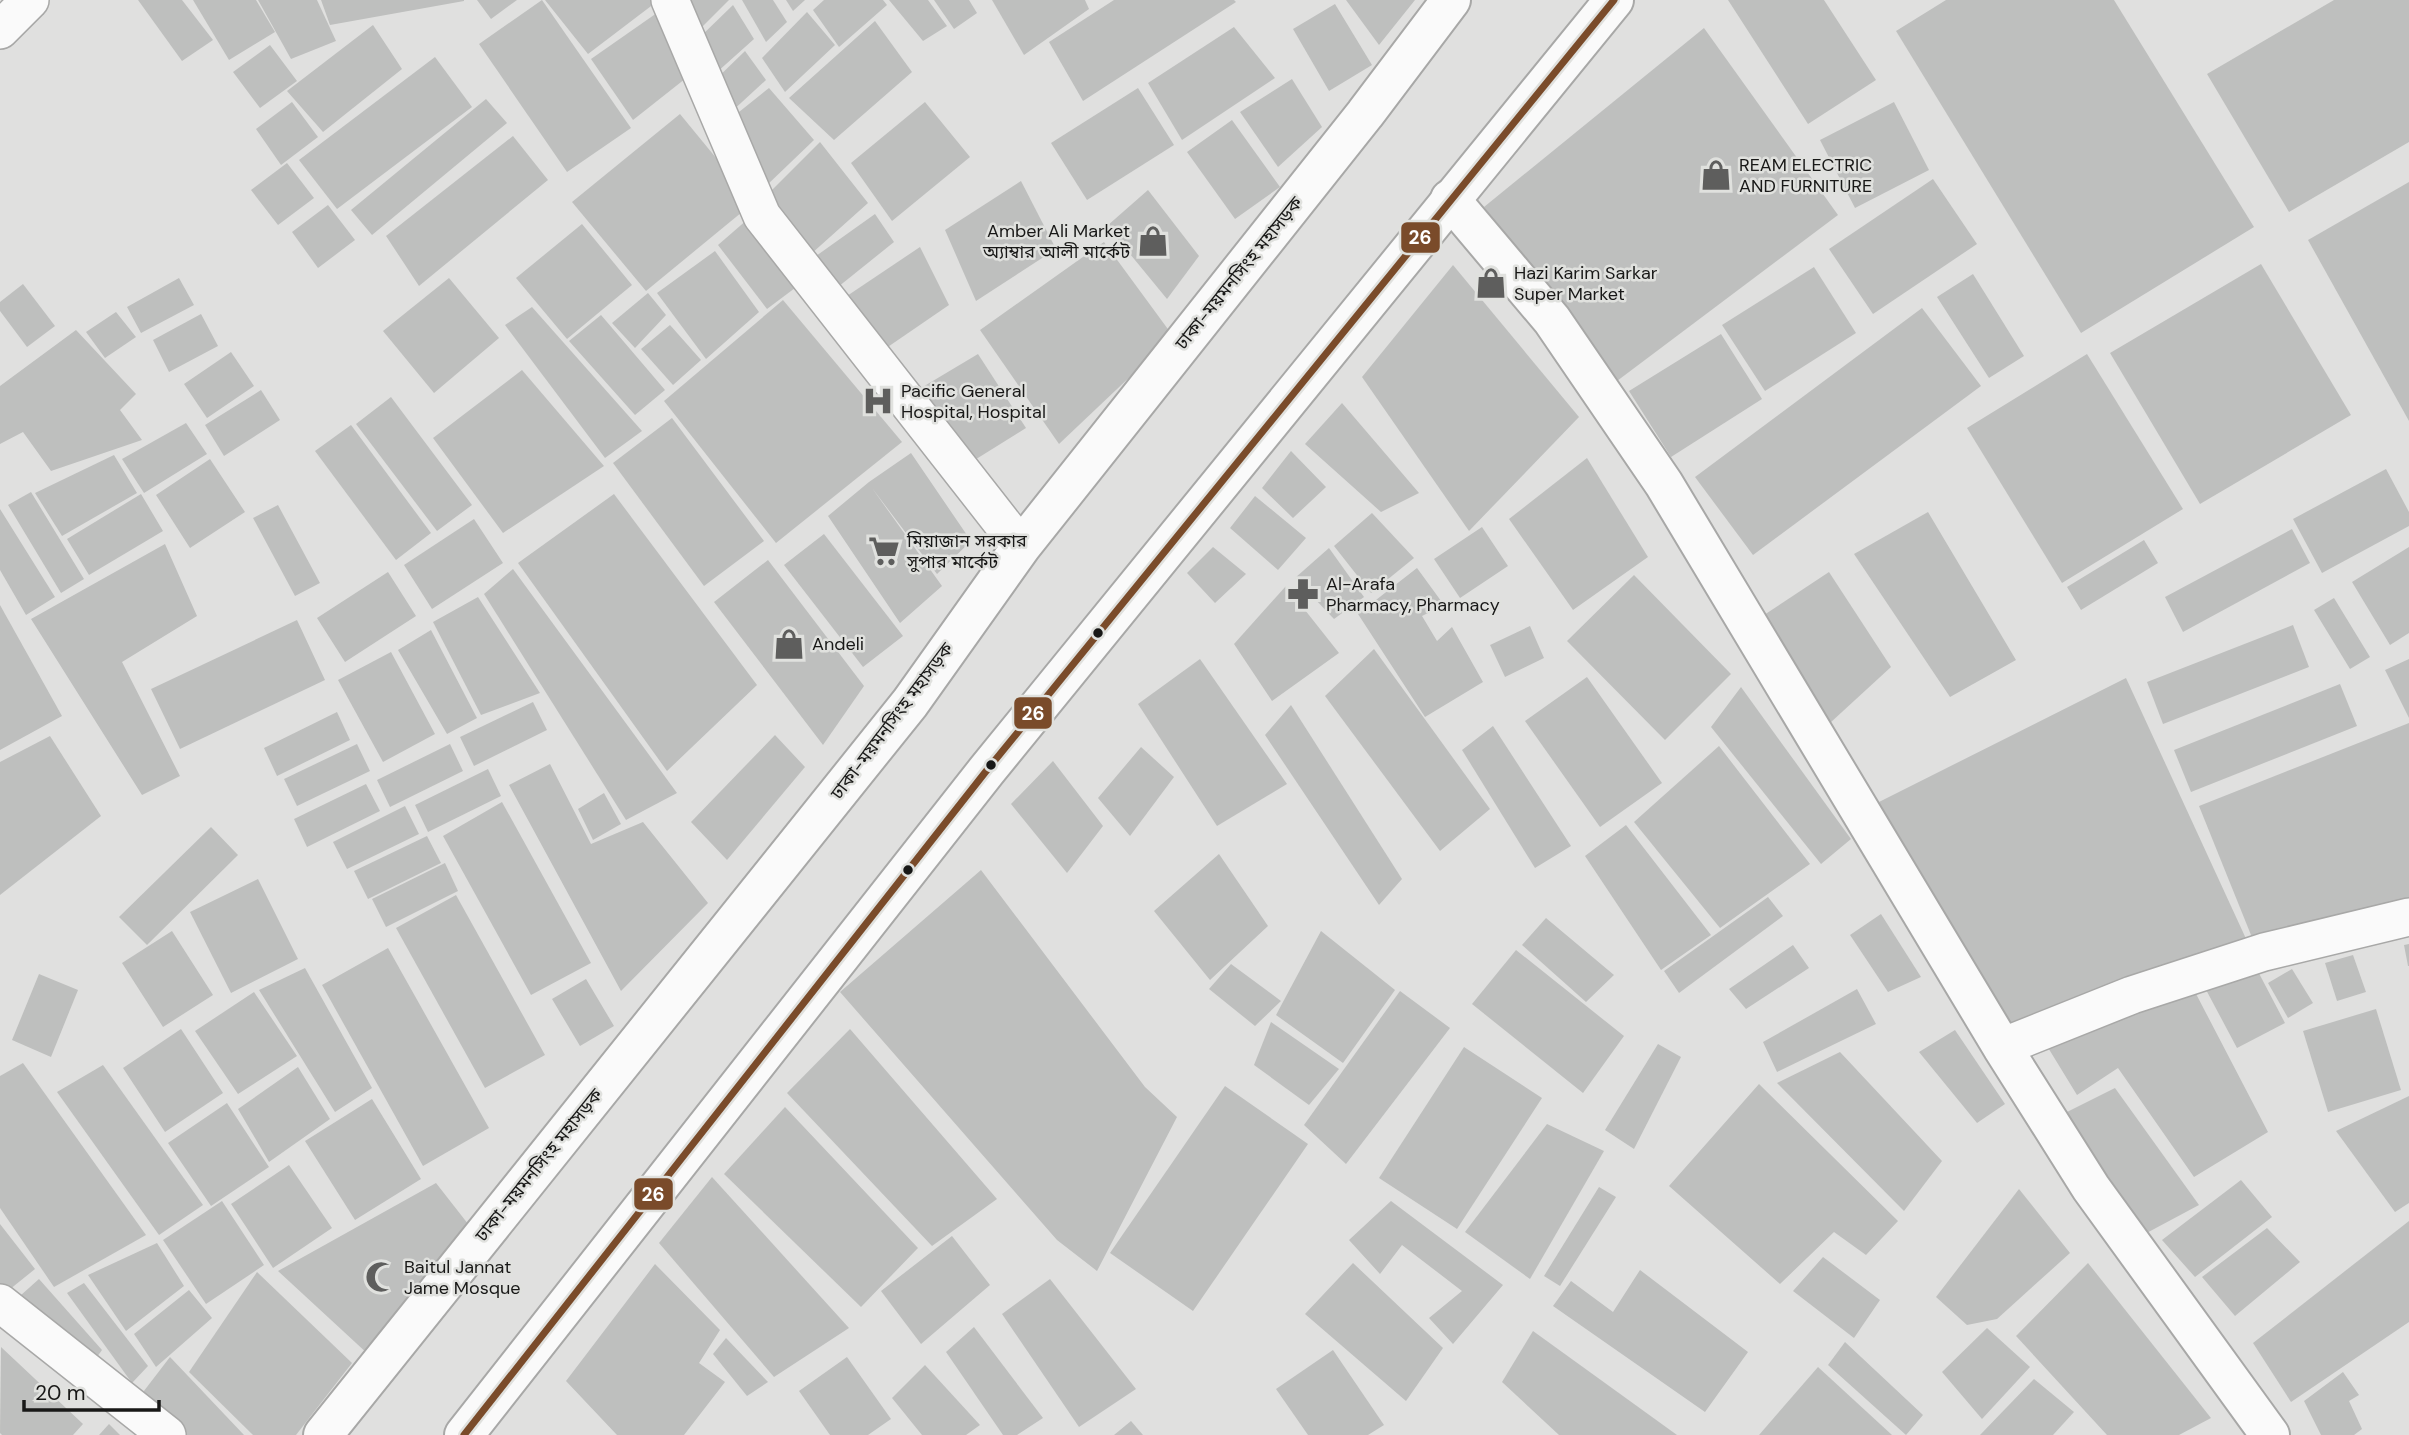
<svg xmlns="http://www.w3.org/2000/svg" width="2409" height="1435" font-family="'DM Sans','Noto Sans Bengali',sans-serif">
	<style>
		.building { fill: #bebfbe }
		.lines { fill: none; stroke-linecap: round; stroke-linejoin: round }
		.street-casing { stroke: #a8a8a7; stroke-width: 40 }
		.secondary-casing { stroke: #a8a8a7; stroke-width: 42 }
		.highway-casing { stroke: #a8a8a7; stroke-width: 42 }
		.street { stroke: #fafafa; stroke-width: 37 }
		.secondary { stroke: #fafafa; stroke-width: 38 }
		.highway { stroke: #fafafa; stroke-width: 38 }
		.bus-1-casing { stroke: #e0e1de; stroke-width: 12 }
		.bus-1 { stroke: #7a4b2a; stroke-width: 7 }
		.bus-dot { fill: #181817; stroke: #e0e1de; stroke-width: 2.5 }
		.labels { text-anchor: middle; stroke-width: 5; stroke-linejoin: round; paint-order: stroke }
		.poi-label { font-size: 18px; fill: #181817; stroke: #e0e1de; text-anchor: start }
		.street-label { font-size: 18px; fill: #181817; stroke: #e0e1de }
		.line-badge { stroke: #e0e1de; stroke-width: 2.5 }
		.badge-label { font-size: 19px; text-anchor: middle; font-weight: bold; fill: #fff }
	</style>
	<rect width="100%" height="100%" fill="#e0e0df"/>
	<g class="building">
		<path d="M138,0H182L213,40L182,61Z"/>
		<path d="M193,0H256L275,32L229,60Z"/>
		<path d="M258,0H317L336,41L291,59Z"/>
		<path d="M321,0H464V1L330,25Z"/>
		<path d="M477,0H517L491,19Z"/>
		<path d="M542,0L631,128L567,172L479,44Z"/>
		<path d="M545,0H659L588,54Z"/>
		<path d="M683,0H729L697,32Z"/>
		<path d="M742,0H773L787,22L766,42Z"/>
		<path d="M786,0H805L793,11Z"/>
		<path d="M824,0H883L887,5L839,47L813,10Z"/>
		<path d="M889,0H928L947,26L923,41Z"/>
		<path d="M934,0H969L977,13L954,29Z"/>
		<path d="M992,0H1085L1089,9L1024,55Z"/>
		<path d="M1114,0H1234L1236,2L1083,101L1049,42Z"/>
		<path d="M1346,0H1415L1379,45Z"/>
		<path d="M1728,0H1824L1876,80L1808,124Z"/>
		<path d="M1946,0H2114L2254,227L2081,333L1896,31Z"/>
		<path d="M2334,0H2409V142L2289,212L2207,74Z"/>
		<path d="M1335,4L1372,65L1329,91L1293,29Z"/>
		<path d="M733,5L754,39L716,73L697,40Z"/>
		<path d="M664,8L695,71L633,120L591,59Z"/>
		<path d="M807,12L835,45L785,92L762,58Z"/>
		<path d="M875,21L912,72L834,140L789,98Z"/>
		<path d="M373,25L402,69L323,132L287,91Z"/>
		<path d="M1234,27L1275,78L1182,140L1148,83Z"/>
		<path d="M1704,28L1838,215L1617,381L1484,207Z"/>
		<path d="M270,45L297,81L260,108L233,72Z"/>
		<path d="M745,51L766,80L729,114L710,85Z"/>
		<path d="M435,57L472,107L337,209L299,160Z"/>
		<path d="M1292,79L1322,127L1278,167L1240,112Z"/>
		<path d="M769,88L814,140L765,187L729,120Z"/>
		<path d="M1138,88L1174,145L1087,200L1051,143Z"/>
		<path d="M486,99L507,123L372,235L351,210Z"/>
		<path d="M292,102L318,137L281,165L256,129Z"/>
		<path d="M925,102L970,157L892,221L851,163Z"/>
		<path d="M1894,102L1929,170L1855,208L1820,140Z"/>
		<path d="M680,114L753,203L646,291L572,202Z"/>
		<path d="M1232,120L1280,187L1235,219L1187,152Z"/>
		<path d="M513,136L548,180L419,286L386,236Z"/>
		<path d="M820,142L868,203L811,254L762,200Z"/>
		<path d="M287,163L314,198L278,225L251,190Z"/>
		<path d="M1933,179L1977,244L1873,314L1829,249Z"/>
		<path d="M1021,181L1056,249L976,301L945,230Z"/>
		<path d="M2409,182V421L2308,240Z"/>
		<path d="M1148,190L1199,256L1167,299L1107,226Z"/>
		<path d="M328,205L355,240L318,268L292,232Z"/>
		<path d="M875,214L894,242L833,291L809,261Z"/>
		<path d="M748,219L803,282L767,309L718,245Z"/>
		<path d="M582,224L632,285L567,339L516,278Z"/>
		<path d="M1104,242L1173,336L1059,444L980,330Z"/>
		<path d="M920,247L949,305L879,353L841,300Z"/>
		<path d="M715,251L759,312L706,359L657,293Z"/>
		<path d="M2261,264L2351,415L2200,504L2110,353Z"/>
		<path d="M1453,265L1579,417L1469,531L1362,377Z"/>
		<path d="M1814,267L1856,333L1765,391L1722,325Z"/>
		<path d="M1973,274L2024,356L1989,378L1937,297Z"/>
		<path d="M179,278L194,305L141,333L127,307Z"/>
		<path d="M449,278L499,338L434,393L383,331Z"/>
		<path d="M23,284L55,326L27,347L0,311V302Z"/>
		<path d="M648,293L666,315L635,348L612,323Z"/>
		<path d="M783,300L902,442L776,543L664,401Z"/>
		<path d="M532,307L642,431L605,458L505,325Z"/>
		<path d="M1922,308L1981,386L1753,555L1695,477Z"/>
		<path d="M116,312L136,337L105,358L86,332Z"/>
		<path d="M201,314L218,346L169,372L153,340Z"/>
		<path d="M601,315L665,390L635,415L569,341Z"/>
		<path d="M670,325L701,360L673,385L641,349Z"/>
		<path d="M76,330L136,394L120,410L142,440L51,471L23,432L0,444V386Z"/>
		<path d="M1721,334L1762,399L1671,457L1629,391Z"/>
		<path d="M231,352L254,386L207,418L184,384Z"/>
		<path d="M978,354L1026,428L965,466L916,391Z"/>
		<path d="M2087,354L2183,509L2062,583L1967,428Z"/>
		<path d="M522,370L604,466L503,533L433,438Z"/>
		<path d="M261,390L280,420L224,456L205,425Z"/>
		<path d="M391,397L472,505L437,531L356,424Z"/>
		<path d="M1342,403L1419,493L1381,512L1305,444Z"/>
		<path d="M672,418L764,541L704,586L613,463Z"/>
		<path d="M186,423L207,454L144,493L122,459Z"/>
		<path d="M351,425L431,533L396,560L315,451Z"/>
		<path d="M1291,451L1326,487L1293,518L1262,488Z"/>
		<path d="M911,453L971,541L937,574L872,488L942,586L900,623L828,516L869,482Z"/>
		<path d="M114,455L137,493L62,536L35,493Z"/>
		<path d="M1587,458L1648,557L1573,610L1509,519Z"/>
		<path d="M210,459L245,512L190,548L156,495Z"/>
		<path d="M2386,469L2409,512V526L2322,573L2293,519Z"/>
		<path d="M31,492L84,579L61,593L8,505Z"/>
		<path d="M141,494L163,531L89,575L67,539Z"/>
		<path d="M614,494L757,685L667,771L518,563Z"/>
		<path d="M1255,496L1306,538L1278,570L1230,528Z"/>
		<path d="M278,505L320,583L295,596L253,518Z"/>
		<path d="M0,509L55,597L26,615L0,570Z"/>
		<path d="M1928,512L2016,660L1950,697L1854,554Z"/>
		<path d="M1372,513L1414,558L1371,593L1334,546Z"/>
		<path d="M474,519L503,563L432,609L404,565Z"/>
		<path d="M1482,527L1508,566L1460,598L1434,559Z"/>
		<path d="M2292,529L2310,563L2183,632L2165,597Z"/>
		<path d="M824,534L903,636L863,667L784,565Z"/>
		<path d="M2144,540L2158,563L2081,610L2067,587Z"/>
		<path d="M165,544L197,616L122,662L180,776L142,795L31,619Z"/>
		<path d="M1213,547L1246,574L1215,603L1187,573Z"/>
		<path d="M2409,547V633L2390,645L2352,582Z"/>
		<path d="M1329,548L1364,597L1334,619L1295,578Z"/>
		<path d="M768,560L864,686L823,745L714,602Z"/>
		<path d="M1417,568L1444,605L1422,616L1437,641L1452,627L1483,682L1425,717L1358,614Z"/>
		<path d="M513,569L677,793L626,820L484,594Z"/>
		<path d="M388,572L416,616L345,662L317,618Z"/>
		<path d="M1829,572L1891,667L1830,723L1764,615Z"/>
		<path d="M1634,575L1731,674L1665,740L1567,641Z"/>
		<path d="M1286,586L1339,653L1272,701L1234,644Z"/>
		<path d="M478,597L540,693L481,715L433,622Z"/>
		<path d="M2334,598L2370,657L2350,669L2314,610Z"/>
		<path d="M0,605L62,716L0,750Z"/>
		<path d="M297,620L325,680L180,749L151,689Z"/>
		<path d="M2293,625L2309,667L2163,724L2147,682Z"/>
		<path d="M1530,626L1544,658L1505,677L1490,645Z"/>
		<path d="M431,630L477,718L447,734L398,650Z"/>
		<path d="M1374,649L1490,809L1440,851L1325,696Z"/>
		<path d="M391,652L435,734L383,762L338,680Z"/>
		<path d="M1200,659L1287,784L1217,826L1138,704Z"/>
		<path d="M2409,659V718L2385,670Z"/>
		<path d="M1587,677L1662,783L1600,827L1525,721Z"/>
		<path d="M2126,678L2248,943L1999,1038L1879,802Z"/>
		<path d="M2340,684L2357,726L2191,792L2174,750Z"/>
		<path d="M1741,687L1851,839L1821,864L1711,727Z"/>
		<path d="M533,702L547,730L474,766L460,737Z"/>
		<path d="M1291,705L1402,879L1379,905L1265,735Z"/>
		<path d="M337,712L350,740L277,776L264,748Z"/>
		<path d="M2409,723V905L2253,940L2199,806Z"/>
		<path d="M1493,726L1571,846L1535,868L1462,750Z"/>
		<path d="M775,735L805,767L727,860L691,822Z"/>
		<path d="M50,736L101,816L0,895V762Z"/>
		<path d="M357,744L370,771L297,806L284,779Z"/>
		<path d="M450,744L463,771L390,807L377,780Z"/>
		<path d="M1719,746L1810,864L1720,928L1634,822Z"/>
		<path d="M1141,747L1174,777L1130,836L1098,798Z"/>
		<path d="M1053,761L1103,826L1067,873L1011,804Z"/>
		<path d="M550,764L591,844L643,822L708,903L621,991L509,785Z"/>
		<path d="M488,769L501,796L428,832L415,805Z"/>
		<path d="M366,784L380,811L307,847L294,819Z"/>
		<path d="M604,793L621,824L593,840L578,809Z"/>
		<path d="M502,802L591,963L531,995L443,836Z"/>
		<path d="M405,806L419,834L347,869L333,842Z"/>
		<path d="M1626,825L1711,935L1661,970L1585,856Z"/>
		<path d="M211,827L238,855L147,945L119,917Z"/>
		<path d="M427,836L441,863L368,899L354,871Z"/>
		<path d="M1219,854L1268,926L1210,980L1154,911Z"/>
		<path d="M445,863L458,891L386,927L372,899Z"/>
		<path d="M981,870L1145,1087L1177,1117L1097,1271L1057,1240L840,992Z"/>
		<path d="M258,879L298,959L231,993L190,912Z"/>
		<path d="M456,895L545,1055L485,1088L396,928Z"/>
		<path d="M1768,897L1783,916L1679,993L1664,971Z"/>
		<path d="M1881,914L1921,977L1888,992L1850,935Z"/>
		<path d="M1546,918L1614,975L1586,1002L1522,945Z"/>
		<path d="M172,931L213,995L163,1027L122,963Z"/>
		<path d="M1321,931L1395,990L1343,1063L1276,1015Z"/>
		<path d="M2409,944V966H2408L2404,945Z"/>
		<path d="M1793,945L1809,968L1746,1009L1729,989Z"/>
		<path d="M388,948L489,1128L423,1166L322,985Z"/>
		<path d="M1516,950L1624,1036L1583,1093L1472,1004Z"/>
		<path d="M2353,955L2366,992L2337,1001L2325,963Z"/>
		<path d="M2252,960L2285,1023L2237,1048L2204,986Z"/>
		<path d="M1231,964L1281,1001L1255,1026L1209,989Z"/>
		<path d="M305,968L372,1088L335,1112L259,990Z"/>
		<path d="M2292,969L2313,1003L2288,1018L2268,983Z"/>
		<path d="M39,974L78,990L51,1057L12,1040Z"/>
		<path d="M586,979L614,1026L580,1046L552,999Z"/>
		<path d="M1857,989L1876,1024L1777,1072L1763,1042Z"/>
		<path d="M2194,990L2268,1132L2194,1177L2118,1068L2077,1095L2047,1046Z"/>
		<path d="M1400,991L1450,1028L1346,1164L1304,1125Z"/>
		<path d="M254,992L297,1056L238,1094L195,1031Z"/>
		<path d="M2376,1009L2401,1090L2328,1112L2303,1031Z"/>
		<path d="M1271,1022L1339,1069L1309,1105L1254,1065Z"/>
		<path d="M181,1029L223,1093L165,1132L123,1068Z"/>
		<path d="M850,1029L997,1199L932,1246L787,1093Z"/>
		<path d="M1955,1030L2005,1104L1977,1123L1919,1052Z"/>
		<path d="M1658,1044L1681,1057L1634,1149L1605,1130Z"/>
		<path d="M1464,1047L1542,1098L1457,1229L1379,1178Z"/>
		<path d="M1840,1052L1942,1161L1904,1211L1777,1083Z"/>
		<path d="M23,1063L146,1235L54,1287L0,1208V1076Z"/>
		<path d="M103,1065L203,1205L159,1235L57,1092Z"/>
		<path d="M298,1067L330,1119L269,1162L238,1109Z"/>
		<path d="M1759,1084L1898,1221L1866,1255L1834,1232L1780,1284L1669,1186Z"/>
		<path d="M1225,1086L1308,1144L1193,1311L1110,1253Z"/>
		<path d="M2115,1088L2199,1205L2141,1236L2061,1115Z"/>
		<path d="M2409,1096V1203L2395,1212L2336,1131Z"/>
		<path d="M372,1099L421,1179L355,1220L305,1141Z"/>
		<path d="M227,1103L269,1167L211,1206L168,1143Z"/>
		<path d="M785,1107L918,1248L861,1307L724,1174Z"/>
		<path d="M1547,1124L1604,1151L1530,1279L1465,1232Z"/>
		<path d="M289,1165L332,1228L273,1268L231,1204Z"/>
		<path d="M712,1177L849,1328L774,1377L659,1243Z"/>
		<path d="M2241,1180L2272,1217L2195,1277L2162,1240Z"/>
		<path d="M436,1183L472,1229L369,1355L278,1271Z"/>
		<path d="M1599,1187L1616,1197L1560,1286L1544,1276Z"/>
		<path d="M2019,1189L2070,1253L1997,1319L1967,1325L1936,1297Z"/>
		<path d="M222,1201L264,1265L206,1304L163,1240Z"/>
		<path d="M1391,1201L1503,1285L1453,1344L1429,1318L1462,1291L1402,1245L1380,1274L1349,1240Z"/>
		<path d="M2409,1221V1322L2291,1402L2253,1343Z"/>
		<path d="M0,1224L35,1269L4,1294L0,1290Z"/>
		<path d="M2267,1228L2300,1262L2235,1316L2202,1277Z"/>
		<path d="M952,1236L990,1285L921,1344L881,1291Z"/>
		<path d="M157,1243L184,1286L126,1331L88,1275Z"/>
		<path d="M1823,1257L1880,1300L1854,1338L1793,1291Z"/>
		<path d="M1353,1263L1443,1348L1406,1401L1305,1314Z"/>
		<path d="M2088,1263L2211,1418L2179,1435H2107L2016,1336Z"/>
		<path d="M655,1264L720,1330L699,1363L725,1382L684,1435H617L566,1381Z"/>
		<path d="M1640,1270L1748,1352L1705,1412L1553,1306L1571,1281L1613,1312Z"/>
		<path d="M257,1272L352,1363L296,1435H253L189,1372Z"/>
		<path d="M39,1279L102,1350L89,1368L11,1304Z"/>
		<path d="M1050,1279L1136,1389L1079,1427L1002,1314Z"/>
		<path d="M84,1283L148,1366L132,1383L67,1293Z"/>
		<path d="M189,1290L212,1318L156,1367L134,1334Z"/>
		<path d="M974,1327L1043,1418L1017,1435H1003L946,1352Z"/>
		<path d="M1987,1328L2030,1367L1982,1419L1942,1372Z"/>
		<path d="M1533,1331L1677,1435H1559L1502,1382Z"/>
		<path d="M726,1338L768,1382L747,1396L713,1354Z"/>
		<path d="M1845,1342L1923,1415L1906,1435L1828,1365Z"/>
		<path d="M1,1347L83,1424L73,1435H2L0,1433Z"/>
		<path d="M1333,1350L1384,1425L1368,1435H1308L1276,1389Z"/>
		<path d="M170,1357L244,1435H181L137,1400Z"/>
		<path d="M847,1357L891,1419L868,1435H830L799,1391Z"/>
		<path d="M925,1365L980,1425L966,1435H922L892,1398Z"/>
		<path d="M1818,1367L1892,1435H1759Z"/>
		<path d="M2343,1372L2359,1395L2349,1401L2362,1429L2354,1435H2321L2304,1401Z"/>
		<path d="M2034,1379L2074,1412L2053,1435H1980Z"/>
		<path d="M1131,1421L1143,1435H1114Z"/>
		<path d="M109,1424L120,1435H99Z"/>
	</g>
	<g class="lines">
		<defs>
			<g id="street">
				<path d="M670,0L762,216L1021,547"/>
				<path d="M0,30L30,0"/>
				<path d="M2002,1047L2132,995L2264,952L2409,917"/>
				<path d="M0,1303L167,1435"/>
			</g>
			<path id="secondary" d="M1450,199L1552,320L1664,484L2002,1047L2091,1188L2270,1435"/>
			<g id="highway">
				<path d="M323,1435L910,703L1021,547L1365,114L1451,0"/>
				<path d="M464,1435L987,770L1614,0"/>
			</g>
		</defs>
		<use href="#street" class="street-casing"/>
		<use href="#secondary" class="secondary-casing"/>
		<use href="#highway" class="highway-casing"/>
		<use href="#street" class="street"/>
		<use href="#secondary" class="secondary"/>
		<use href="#highway" class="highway"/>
		<defs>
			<path id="bus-1" d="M464,1435L987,770L1614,0"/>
		</defs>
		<use href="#bus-1" class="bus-1-casing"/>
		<use href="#bus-1" class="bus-1"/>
	</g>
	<defs>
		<symbol id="shop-bare" viewBox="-9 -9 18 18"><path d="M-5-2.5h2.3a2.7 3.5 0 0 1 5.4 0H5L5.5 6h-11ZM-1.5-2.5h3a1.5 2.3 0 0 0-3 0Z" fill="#5e5e5d" stroke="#e0e1de" stroke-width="2.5" paint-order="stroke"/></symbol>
		<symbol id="hospital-bare" viewBox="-9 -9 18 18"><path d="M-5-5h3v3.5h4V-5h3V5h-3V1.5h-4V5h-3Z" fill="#5e5e5d" stroke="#e0e1de" stroke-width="2.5" paint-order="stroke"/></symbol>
		<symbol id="supermarket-bare" viewBox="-9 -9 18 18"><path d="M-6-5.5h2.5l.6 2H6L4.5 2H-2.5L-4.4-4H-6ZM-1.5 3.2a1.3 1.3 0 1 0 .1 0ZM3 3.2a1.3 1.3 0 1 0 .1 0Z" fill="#5e5e5d" stroke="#e0e1de" stroke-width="2.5" paint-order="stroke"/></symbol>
		<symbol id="pharmacy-bare" viewBox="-9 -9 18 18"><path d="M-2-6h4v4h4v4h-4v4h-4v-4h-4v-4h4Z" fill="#5e5e5d" stroke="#e0e1de" stroke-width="2.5" paint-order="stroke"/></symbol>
		<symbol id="mosque-bare" viewBox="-9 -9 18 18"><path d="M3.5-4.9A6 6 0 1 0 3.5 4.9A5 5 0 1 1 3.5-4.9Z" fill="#5e5e5d" stroke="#e0e1de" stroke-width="2.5" paint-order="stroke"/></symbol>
	</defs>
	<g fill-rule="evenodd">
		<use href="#shop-bare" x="1694" y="153" width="44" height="44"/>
		<use href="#shop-bare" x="1131" y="219" width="44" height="44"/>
		<use href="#shop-bare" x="1469" y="261" width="44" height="44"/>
		<use href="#hospital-bare" x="856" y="379" width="44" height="44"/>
		<use href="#supermarket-bare" x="862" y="529" width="44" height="44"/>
		<use href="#pharmacy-bare" x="1281" y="572" width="44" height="44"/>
		<use href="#shop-bare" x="767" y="622" width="44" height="44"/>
		<use href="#mosque-bare" x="359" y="1255" width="44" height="44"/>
	</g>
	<g class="bus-dot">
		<circle cx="1098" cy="633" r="6"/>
		<circle cx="991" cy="765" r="6"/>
		<circle cx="908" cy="870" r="6"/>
	</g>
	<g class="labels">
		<g class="poi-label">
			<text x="1739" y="171">REAM ELECTRIC<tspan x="1739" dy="21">AND FURNITURE</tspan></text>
			<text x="1130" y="237" text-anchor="end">Amber Ali Market<tspan x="1130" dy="21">অ্যাম্বার আলী মার্কেট</tspan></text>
			<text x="1514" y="279">Hazi Karim Sarkar<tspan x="1514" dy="21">Super Market</tspan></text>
			<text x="901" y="397">Pacific General<tspan x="901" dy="21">Hospital, Hospital</tspan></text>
			<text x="907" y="547">মিয়াজান সরকার<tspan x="907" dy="21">সুপার মার্কেট</tspan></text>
			<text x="1326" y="590">Al-Arafa<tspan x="1326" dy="21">Pharmacy, Pharmacy</tspan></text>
			<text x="812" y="650">Andeli</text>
			<text x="404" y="1273">Baitul Jannat<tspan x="404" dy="21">Jame Mosque</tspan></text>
		</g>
		<g class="street-label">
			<text transform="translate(1239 273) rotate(-51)" y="6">ঢাকা-ময়মনসিংহ মহাসড়ক</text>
			<text transform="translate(892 721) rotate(-53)" y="6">ঢাকা-ময়মনসিংহ মহাসড়ক</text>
			<text transform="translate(539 1165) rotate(-51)" y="6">ঢাকা-ময়মনসিংহ মহাসড়ক</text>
		</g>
	</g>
	<g class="line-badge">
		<rect x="1400" y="221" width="41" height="33" rx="7" fill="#7a4b2a"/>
		<rect x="1013" y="696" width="40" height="34" rx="7" fill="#7a4b2a"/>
		<rect x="633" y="1177" width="41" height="34" rx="7" fill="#7a4b2a"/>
	</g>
	<g class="badge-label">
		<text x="1420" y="244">26</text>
		<text x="1033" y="720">26</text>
		<text x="653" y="1201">26</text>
	</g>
	<path d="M24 1400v10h135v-10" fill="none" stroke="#181817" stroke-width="3.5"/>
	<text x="35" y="1400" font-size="21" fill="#181817" stroke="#e0e1de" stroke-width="5" paint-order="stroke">20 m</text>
</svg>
